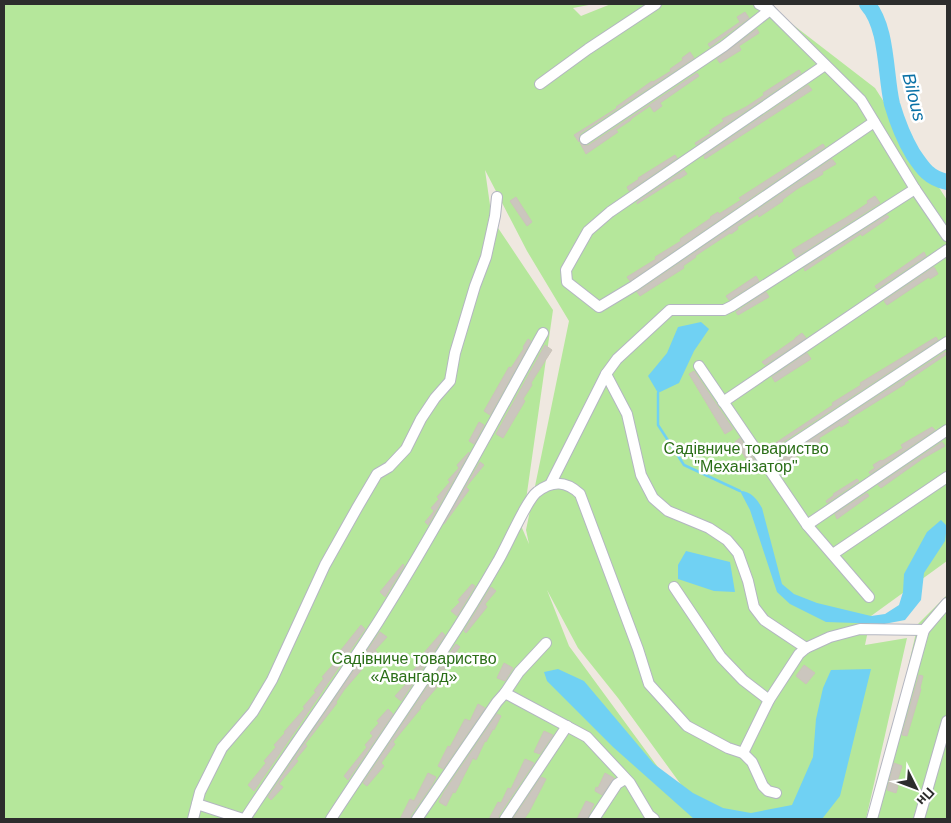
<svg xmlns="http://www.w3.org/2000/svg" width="951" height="823" font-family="Arial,sans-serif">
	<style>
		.green { fill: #b5e79b; fill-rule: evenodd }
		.water { fill: #70d1f3 }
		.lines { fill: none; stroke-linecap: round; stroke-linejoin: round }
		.stream { stroke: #70d1f3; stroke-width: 2.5 }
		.river { stroke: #70d1f3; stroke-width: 16 }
		.building { fill: #cbc6be; stroke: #cbc4b9 }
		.minor-casing { stroke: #b3b6c1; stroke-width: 12 }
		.minor { stroke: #fff; stroke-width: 10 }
		.labels { text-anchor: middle; stroke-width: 5; stroke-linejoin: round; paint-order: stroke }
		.park-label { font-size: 16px; fill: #2b6f18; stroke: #fff }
		.water-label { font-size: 18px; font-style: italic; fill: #0971a6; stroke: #fff }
	</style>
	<rect width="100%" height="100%" fill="#efe8e0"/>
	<g class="green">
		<path d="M4,4H594L573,8L581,16L611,4H766L875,88L947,200V561L871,616L865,645L907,638L866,819H706L618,698L578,648L547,590L569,646L696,819H4ZM485,170L527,251L569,321L526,530L529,544L522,528L553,310L492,219Z"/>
		<path d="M947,595V819H873L918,624Z"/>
	</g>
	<g class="water">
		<path d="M701,322L709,329L694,351L679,383L658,393L648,376L667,353L678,327Z"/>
		<path d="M740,491C751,491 757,499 762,508L782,584L794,594L817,603L871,616L885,614L899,605L903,592L904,574L927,532L941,520L947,526L945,541L924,573L921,600L905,620L884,624L826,622L790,604L777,592L750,510Z"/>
		<path d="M686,551L730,562L735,592L714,591L678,579V565Z"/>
		<path d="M558,669L584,681L654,764L693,793L723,808L751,813L792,805L813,757L816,719L823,688L831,670L871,669L840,796L822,819H694L613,747L547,681L544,672Z"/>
	</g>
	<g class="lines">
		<path class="stream" d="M658,393V425L684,465L740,491"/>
		<path class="river" d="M867,4C888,27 885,75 892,104C897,121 904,139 913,154C923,169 929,178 947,182"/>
	</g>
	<g class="building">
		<path d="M745,12L749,18L710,47L708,44L740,22L737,17Z"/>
		<path d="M757,29L759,33L739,46L741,50L720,63L717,59Z"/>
		<path d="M690,52L694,58L581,133L579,136V142L574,135L617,108L616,107L652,81L653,82L671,71L670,69L683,60L682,58Z"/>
		<path d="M799,70L801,73L696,145L695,143L711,133L709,131L724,121L722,119L746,107L764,95L763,93Z"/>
		<path d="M697,73L699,76L660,103L662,106L654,112L650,106L631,119V120L616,130L618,132L586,154L580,143L585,146L589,145Z"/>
		<path d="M808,85L812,90L705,159L704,156Z"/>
		<path d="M823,144L825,147L630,281L627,277L656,259L655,257L681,241L680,239L711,218L710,217L718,212L719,214L741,200L739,198Z"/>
		<path d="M675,155L677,158L629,191L627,187L639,179L638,178Z"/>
		<path d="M832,159L836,164L822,172L823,174L797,189L782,200L783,201L759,217L758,214L737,227L738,229L731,234L730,233L695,256L696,257L683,266L684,268L640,296L637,292Z"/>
		<path d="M684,170L687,174L679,179L678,178L637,204V202Z"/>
		<path d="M875,196L880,203L796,257L792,250L847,217L868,203L867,201Z"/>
		<path d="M516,197L532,222L527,226L510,201Z"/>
		<path d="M887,215L889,217L884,221L862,236L861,234L805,271L804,268Z"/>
		<path d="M924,252L926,256L877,289L875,286Z"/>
		<path d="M934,267L938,274L930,279L929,277L887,305L884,301Z"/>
		<path d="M756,276L759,281L729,300L726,296Z"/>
		<path d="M766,292L769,297L738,315L736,312Z"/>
		<path d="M802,333L806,338L765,365L762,362L795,339V338Z"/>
		<path d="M936,337L938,340L766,453L765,450L833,405L832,403L861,385L860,383Z"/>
		<path d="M528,339L531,341L490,415L484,411L509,367L511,368L524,348L523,347Z"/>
		<path d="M545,345L552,350L531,383L532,385L523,399L525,401L503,438L496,434Z"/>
		<path d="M945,352L947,354L904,383L905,384L847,420L849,422L841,427L840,425L819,438L821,441L781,466L783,469L779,471L774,464Z"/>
		<path d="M807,353L811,359L775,382L772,377Z"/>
		<path d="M694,371L733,429L725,434L689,374Z"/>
		<path d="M479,422L484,425L474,444L469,441Z"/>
		<path d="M932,427L935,430L870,474L869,472L875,468L873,465L881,460L882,461L903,448L901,445Z"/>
		<path d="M740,438L760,468L755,472L735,442Z"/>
		<path d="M942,442L945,446L922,459L881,488L878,485Z"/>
		<path d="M469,452V453L428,525L425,522L434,511L431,508L439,499L437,497L450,482L448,480L459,468L457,465Z"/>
		<path d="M480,462L484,465L466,487L469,490L444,524Z"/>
		<path d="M857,479L859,481L827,503L826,501L834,495L833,494Z"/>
		<path d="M867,493L869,496L837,519L835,514Z"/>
		<path d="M403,564L404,566L385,597L380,592Z"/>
		<path d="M472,584L475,586L457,616L451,611L460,602L458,600Z"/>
		<path d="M491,587L496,591L485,604L487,607L466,633L464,631Z"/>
		<path d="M361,625L365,629L254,791L248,785L266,763L264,761L276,747L274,745L285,733L284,732L305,708L303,707L316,692L314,691L324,678L322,677L344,652L341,650Z"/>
		<path d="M380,632L387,637L375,650L377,652L344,690L336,702L337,703L305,744L307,746L296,759L298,761L279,784L283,787L271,800L268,797Z"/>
		<path d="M442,632L445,635L401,701L395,696L407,683L404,681L426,656L423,654Z"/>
		<path d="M456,644L460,647L449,660L451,661L444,669L447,672L435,685L437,687L420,707L421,708L393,742L395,744L381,763L384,766L367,786L363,783Z"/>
		<path d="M504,663L513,668L505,681L497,678Z"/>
		<path d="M804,665L815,673L806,684L796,676Z"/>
		<path d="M919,675L923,676L920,688L921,689L907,736L902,735Z"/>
		<path d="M478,704L485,708L443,769L438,766L448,746L450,747L465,719L470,721Z"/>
		<path d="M388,709L393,714L348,780L344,776L367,747L365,745L373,736L370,733L379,723L377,721Z"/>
		<path d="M497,714L501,716L494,730L493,729L486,742L485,741L476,760L473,758L455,793L453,792L446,806L439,802L444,792Z"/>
		<path d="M544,731L553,735L540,754L534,752Z"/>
		<path d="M525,759L534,763L499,815L498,819H489L498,802L501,803L508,788L511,789Z"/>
		<path d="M894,763L902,766L896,785L898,786L896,793L887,790Z"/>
		<path d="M428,773L436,777L432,785L411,815L410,819H400L410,799L414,801Z"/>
		<path d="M605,773L614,778L602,795L595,791L596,787L598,788Z"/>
		<path d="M541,777L546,779L529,812L524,819H513Z"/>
		<path d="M586,801L594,804L587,819H577Z"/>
	</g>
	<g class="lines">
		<defs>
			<g id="minor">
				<path d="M759,4L770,10L861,100L915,189L947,236"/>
				<path d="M825,65L610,212L588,231L566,270L567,282L599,307L634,286L874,122"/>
				<path d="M540,84L588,49L656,4"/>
				<path d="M585,139L724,46L770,10"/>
				<path d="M699,366L807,525L869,597"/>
				<path d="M723,402L947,250"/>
				<path d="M764,463L947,342"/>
				<path d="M551,483L606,374"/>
				<path d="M807,525L947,430"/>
				<path d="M833,554L947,477"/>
				<path d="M674,587L721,657L743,680L769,700"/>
				<path d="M806,648L764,620L754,607L748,581L738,553L727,540L709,528L668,511L653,498L641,475L627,414L606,374L617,359L670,310H724L732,306L915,189"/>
				<path d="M505,693L519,672L546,643"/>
				<path d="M743,753L769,700L799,654L806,648L830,637L860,629L924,630L947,603"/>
				<path d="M197,804L243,819"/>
				<path d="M193,819L200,792L222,748L253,712L272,680L325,565L357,508L377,474L389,467L406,449L421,419L435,398L450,381L455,353L475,286L486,257L495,216L497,197"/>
				<path d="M245,819C288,753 335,689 378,622C437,528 489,430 543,333"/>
				<path d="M331,819C387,733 447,650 498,561C506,548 527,499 537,492C553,480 566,481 580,494L638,649L649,684L687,726L728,748L743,753L752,762L763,786L768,791L776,793"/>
				<path d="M417,819L497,702L505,693L587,737L630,783L649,815L654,819"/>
				<path d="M505,819L567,726"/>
				<path d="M594,819L617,784L625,779"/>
				<path d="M872,819L924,630"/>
				<path d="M919,819L947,721"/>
			</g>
		</defs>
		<use href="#minor" class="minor-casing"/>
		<use href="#minor" class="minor"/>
	</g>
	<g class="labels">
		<g class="park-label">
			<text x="746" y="454">Садівниче товариство<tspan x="746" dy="18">"Механізатор"</tspan></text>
			<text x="414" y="664">Садівниче товариство<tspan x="414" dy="18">«Авангард»</tspan></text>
		</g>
		<g class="water-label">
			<text transform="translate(914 97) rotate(76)" y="6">Bilous</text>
		</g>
	</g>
	<rect width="951" height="823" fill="none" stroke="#2d2d2d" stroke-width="10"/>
	<g transform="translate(916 788) rotate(132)" stroke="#ffffff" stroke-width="4" paint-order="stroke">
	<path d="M0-4L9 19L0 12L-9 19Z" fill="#2d2d2d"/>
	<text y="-8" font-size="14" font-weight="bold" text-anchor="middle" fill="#2d2d2d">Пн</text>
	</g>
</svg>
